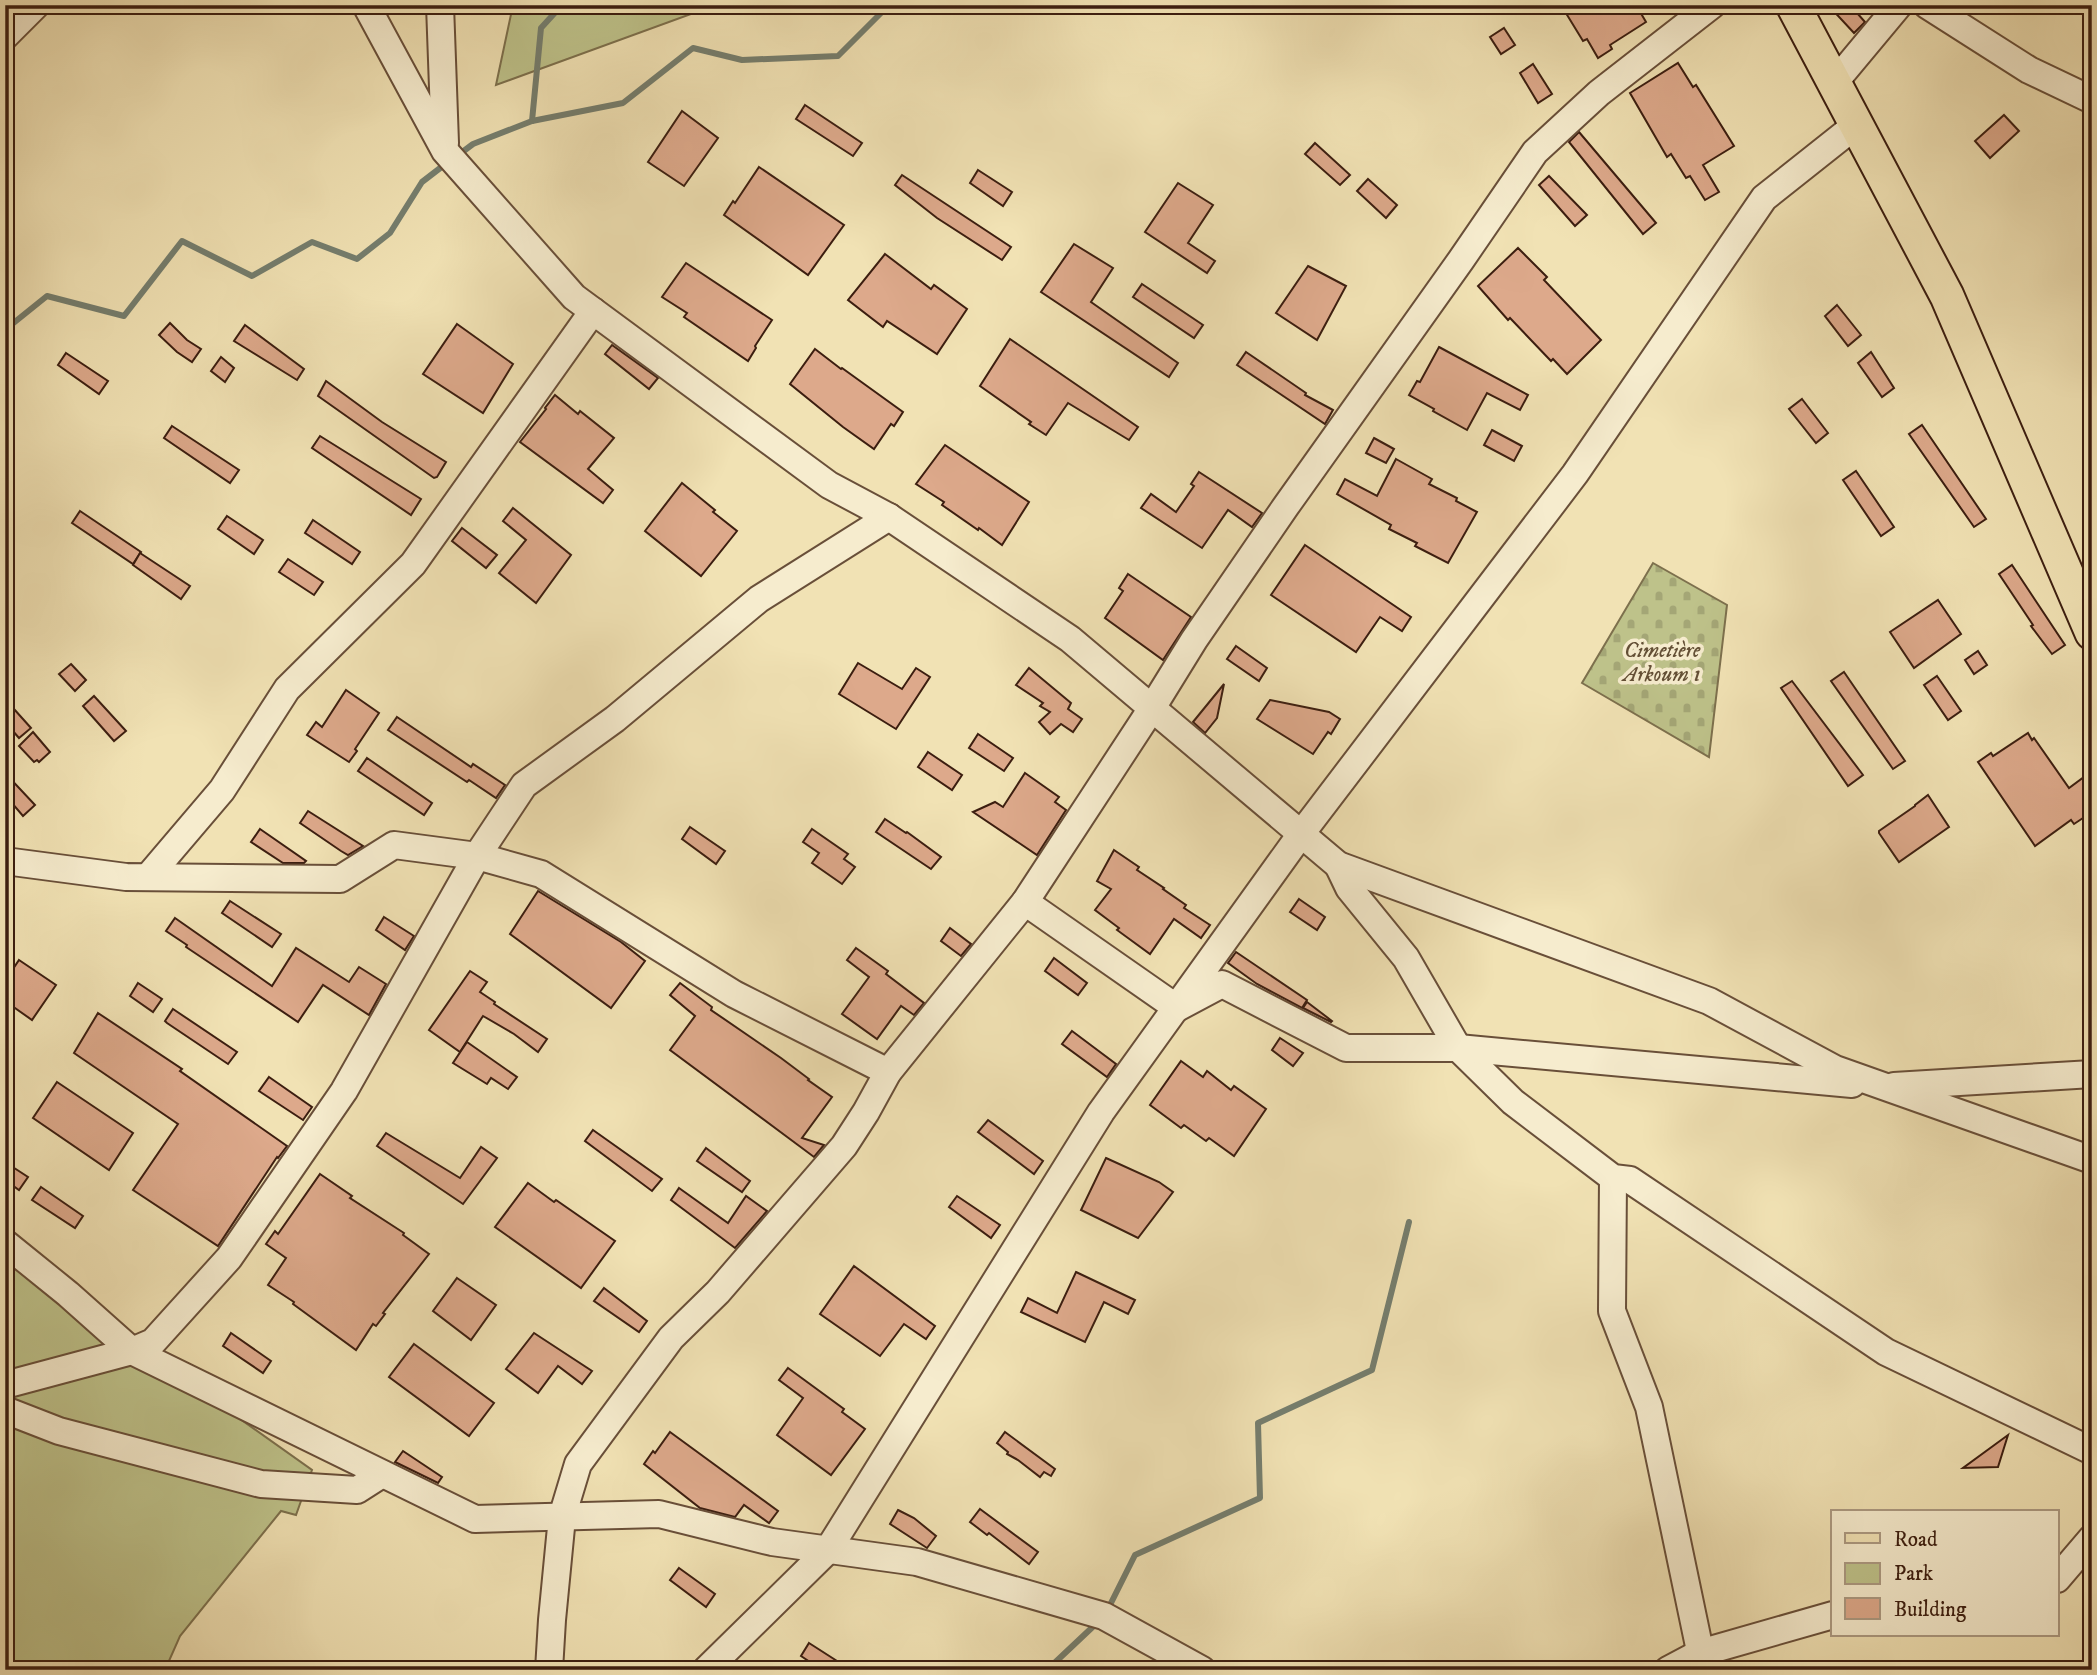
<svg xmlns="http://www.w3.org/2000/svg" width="2097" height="1675" font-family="'IM FELL DW Pica',serif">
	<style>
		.green { fill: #bec28a; stroke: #7d704d; stroke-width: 2 }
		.cemetery { fill: url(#cemetery-stones); stroke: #7d704d; stroke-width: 2 }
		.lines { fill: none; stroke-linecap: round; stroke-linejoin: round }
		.stream { stroke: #757e6e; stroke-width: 6 }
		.building { fill: #dda98b; stroke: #3c1e10; stroke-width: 2 }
		.minor-casing { stroke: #694f39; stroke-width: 30 }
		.major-casing { stroke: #3c1e10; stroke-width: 37 }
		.minor { stroke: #f6ecce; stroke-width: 26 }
		.major { stroke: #f1e2b4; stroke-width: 33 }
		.labels { text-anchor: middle; stroke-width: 7; stroke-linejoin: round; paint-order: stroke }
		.park-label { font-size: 21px; font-style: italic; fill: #634f35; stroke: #f6ecce }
	</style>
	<defs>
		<pattern id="cemetery-stones" width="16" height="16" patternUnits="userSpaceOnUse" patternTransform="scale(1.75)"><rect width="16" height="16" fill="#bec28a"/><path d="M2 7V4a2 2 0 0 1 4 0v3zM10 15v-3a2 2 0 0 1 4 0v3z" fill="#a4a676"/></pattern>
	</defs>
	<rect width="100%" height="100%" fill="#f1e2b4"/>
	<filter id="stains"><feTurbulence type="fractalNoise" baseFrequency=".00286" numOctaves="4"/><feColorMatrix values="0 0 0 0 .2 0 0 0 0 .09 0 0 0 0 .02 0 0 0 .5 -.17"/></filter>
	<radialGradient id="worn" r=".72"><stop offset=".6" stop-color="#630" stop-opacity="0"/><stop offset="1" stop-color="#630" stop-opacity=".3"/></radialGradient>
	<g class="green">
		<path d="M513,5H1207L1198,13L710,7L496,85Z"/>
		<path d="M5,1252L312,1470L296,1515L281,1511L180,1636L165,1670H5Z"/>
	</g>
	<path class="cemetery" d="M1653,563L1727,605L1709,757L1582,683Z"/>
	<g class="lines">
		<g class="stream">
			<path d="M532,121L541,28L562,5"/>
			<path d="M457,156L473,144L532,121L623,103L693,48L742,60L838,56L889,5"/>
			<path d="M5,405L10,401L11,325L47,296L124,316L182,241L252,276L312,242L357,259L390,233L422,182L448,162"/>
			<path d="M1108,1609L1135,1555L1260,1498L1258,1423L1372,1370L1409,1222"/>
			<path d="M1047,1670L1099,1621"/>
		</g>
	</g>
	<g class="building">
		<path d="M1561,5H1636L1646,22L1610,45L1612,49L1598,58L1587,39L1583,41Z"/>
		<path d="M1828,5H1850L1865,22L1854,33Z"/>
		<path d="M1504,28L1515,45L1501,54L1490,37Z"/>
		<path d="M1678,63L1693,87L1696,85L1734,146L1703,165L1719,192L1705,200L1690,176L1686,178L1671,154L1667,157L1630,93Z"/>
		<path d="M1533,64L1552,94L1538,103L1520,73Z"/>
		<path d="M805,105L862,143L853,156L796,119Z"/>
		<path d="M682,111L718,138L684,186L648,162Z"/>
		<path d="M2004,115L2019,131L1990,158L1975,141Z"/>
		<path d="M1579,132L1656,223L1643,234L1569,142Z"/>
		<path d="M1315,143L1350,175L1340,185L1305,154Z"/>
		<path d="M759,167L844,225L808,275L724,215L733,201L735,203Z"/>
		<path d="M978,170L1012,192L1003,206L970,183Z"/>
		<path d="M902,175L1011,247L1002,260L937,218L895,185Z"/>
		<path d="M1549,176L1587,215L1575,226L1539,185Z"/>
		<path d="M1368,179L1397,205L1386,218L1357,191Z"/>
		<path d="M1178,183L1213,205L1188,243L1215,261L1207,273L1145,232Z"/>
		<path d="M1074,244L1113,268L1091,302L1178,363L1169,377L1041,292Z"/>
		<path d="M1518,248L1547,277L1544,280L1601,340L1567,374L1553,359L1551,361L1510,318L1508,320L1478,286Z"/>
		<path d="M885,254L931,289L934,285L967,309L937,354L887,321L883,327L848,300Z"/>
		<path d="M686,263L772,320L755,346L756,348L748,361L684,317L687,313L662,297Z"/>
		<path d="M1308,266L1346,286L1317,340L1276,313Z"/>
		<path d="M1142,284L1203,325L1194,338L1133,297Z"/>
		<path d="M1837,305L1861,335L1848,346L1825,316Z"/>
		<path d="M170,323L187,340L201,349L192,362L177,352L159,335Z"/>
		<path d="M457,324L513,364L483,413L423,374Z"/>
		<path d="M245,325L304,369L297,380L234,341Z"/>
		<path d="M1010,339L1138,427L1129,440L1068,403L1046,435L1029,424L1031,422L980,386Z"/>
		<path d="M612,345L658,378L649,389L605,354Z"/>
		<path d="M1439,347L1528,395L1520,410L1487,393L1467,430L1433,411L1434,409L1409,395L1417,381L1420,382Z"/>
		<path d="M815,349L841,369L842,368L903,412L894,426L891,424L874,449L843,427L790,384Z"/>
		<path d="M1246,352L1306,393L1305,395L1333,410L1325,424L1237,365Z"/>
		<path d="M1871,352L1894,388L1882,397L1858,363Z"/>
		<path d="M66,353L108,381L99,394L58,365Z"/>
		<path d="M221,357L234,368L225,382L211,371Z"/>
		<path d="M326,381L382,422L446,462L437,477L434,478L318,396Z"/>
		<path d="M555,395L578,414L580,411L614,438L588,469L613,490L603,503L520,442L546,409L545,408Z"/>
		<path d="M1802,399L1828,433L1816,443L1789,409Z"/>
		<path d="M1922,425L1986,519L1974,527L1909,434Z"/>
		<path d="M172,426L239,470L230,483L164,438Z"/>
		<path d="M1492,430L1522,446L1514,461L1484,445Z"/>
		<path d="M320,436L421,499L411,515L312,448Z"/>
		<path d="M1374,438L1394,449L1386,463L1366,453Z"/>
		<path d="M945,445L1029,502L1002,545L979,528L978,530L942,505L944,502L916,484Z"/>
		<path d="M1396,459L1432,479L1429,484L1457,498L1456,501L1477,512L1448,563L1415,546L1417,543L1389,529L1391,525L1337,494L1345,479L1377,496Z"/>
		<path d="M1856,471L1894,527L1881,536L1843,480Z"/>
		<path d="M1199,472L1262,513L1252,527L1228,510L1202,548L1141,508L1151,494L1176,512L1194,486L1191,484Z"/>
		<path d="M682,483L715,510L713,512L737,531L701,576L645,531Z"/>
		<path d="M513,508L571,555L536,603L499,573L526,540L503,521Z"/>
		<path d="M80,511L141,552L133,564L72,523Z"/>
		<path d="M227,516L263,540L254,554L218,529Z"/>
		<path d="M313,520L360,552L352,564L305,533Z"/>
		<path d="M462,528L497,555L486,568L452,541Z"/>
		<path d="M1305,545L1411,617L1402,631L1380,617L1356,652L1271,595Z"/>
		<path d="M140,553L190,586L181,599L133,565Z"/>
		<path d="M288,559L323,582L314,595L279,572Z"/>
		<path d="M2012,565L2065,645L2052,654L2031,626L2033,625L1999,574Z"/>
		<path d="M1128,574L1191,617L1163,660L1105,618L1123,591L1119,588Z"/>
		<path d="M1938,600L1961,634L1914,668L1890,632Z"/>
		<path d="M1236,646L1267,668L1259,681L1227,659Z"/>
		<path d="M1978,651L1987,665L1974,674L1965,660Z"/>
		<path d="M858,663L902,689L916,668L930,677L896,729L839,694Z"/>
		<path d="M71,664L86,680L75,691L59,674Z"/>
		<path d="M1029,668L1071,703L1068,709L1082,719L1073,732L1061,724L1050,734L1039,722L1050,712L1040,706L1043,703L1016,685Z"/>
		<path d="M1844,672L1905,761L1893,769L1831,681Z"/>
		<path d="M1937,676L1961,711L1948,720L1924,685Z"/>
		<path d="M1792,681L1863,775L1848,786L1781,688Z"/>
		<path d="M1224,684L1217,718L1205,733L1193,722Z"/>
		<path d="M346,690L379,713L355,749L357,751L349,762L307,735L316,722L322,727Z"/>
		<path d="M94,696L126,731L114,741L83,706Z"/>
		<path d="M5,699L31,728L19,738L5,722Z"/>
		<path d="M1270,700L1329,712L1340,719L1331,734L1328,732L1313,754L1257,719Z"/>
		<path d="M397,717L471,767L473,764L505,785L496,798L469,780L467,782L388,730Z"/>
		<path d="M33,732L50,752L39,762L37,760L34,762L19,746Z"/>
		<path d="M2028,733L2032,740L2034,738L2069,788L2092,771V812L2074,824L2071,820L2035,846L1978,762L1991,753L1993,756Z"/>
		<path d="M978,734L1013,758L1004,771L969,748Z"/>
		<path d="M928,752L962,775L952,790L918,767Z"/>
		<path d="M367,758L432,803L424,815L358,771Z"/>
		<path d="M5,773L35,805L23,816L5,795Z"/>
		<path d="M1025,773L1059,797L1055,802L1066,810L1037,855L973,812L995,802L1003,807Z"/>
		<path d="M1928,795L1949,827L1899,862L1879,833V831L1915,806V805Z"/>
		<path d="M308,811L363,846L348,855L341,851L300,823Z"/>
		<path d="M885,819L906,833L907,832L941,857L931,869L876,832Z"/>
		<path d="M690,827L725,851L716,864L682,839Z"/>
		<path d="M260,829L306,861L304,863H283L251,842Z"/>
		<path d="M812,829L848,854L844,859L855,867L842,884L812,863L819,853L803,842Z"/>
		<path d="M1114,850L1139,867L1137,870L1164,888L1163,889L1186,905L1184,908L1210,925L1201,938L1174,919L1150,954L1117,930L1119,928L1095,910L1111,889L1097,881Z"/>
		<path d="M538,891L621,942L645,961L611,1008L510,934Z"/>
		<path d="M1299,899L1325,917L1317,930L1290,912Z"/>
		<path d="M230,901L281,934L272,947L222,913Z"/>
		<path d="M384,917L414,936L405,950L376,930Z"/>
		<path d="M175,918L272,986L296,948L349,982L359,967L386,984L369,1015L323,985L298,1022L186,947L187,945L166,931Z"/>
		<path d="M950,928L971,944L961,956L941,941Z"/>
		<path d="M856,948L888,971L886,974L924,1003L914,1015L901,1006L877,1039L842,1014L869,977L847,960Z"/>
		<path d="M1236,952L1307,1000L1302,1008L1257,984L1228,963Z"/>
		<path d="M1054,958L1087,983L1078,995L1045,971Z"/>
		<path d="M19,960L56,985L32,1020L5,1001V981Z"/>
		<path d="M470,971L487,982L480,992L495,1002L494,1004L547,1039L538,1052L514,1034L483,1016L460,1052L429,1030Z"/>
		<path d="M138,983L162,999L153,1012L130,996Z"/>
		<path d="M680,983L712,1007L711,1010L781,1058L809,1079L808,1080L832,1097L802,1138L824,1145L814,1157L670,1050L695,1016L670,995Z"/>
		<path d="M1307,1002L1332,1021L1331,1022L1303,1008Z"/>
		<path d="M173,1009L237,1052L228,1064L167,1023L165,1021Z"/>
		<path d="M98,1013L182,1069L180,1071L287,1146L278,1158L277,1157L218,1246L133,1190L178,1124L74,1053Z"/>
		<path d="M1072,1031L1116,1064L1107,1077L1062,1044Z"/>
		<path d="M1280,1038L1303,1053L1293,1066L1272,1050Z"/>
		<path d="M467,1042L517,1077L508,1089L491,1078L487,1084L453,1063Z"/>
		<path d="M1181,1061L1203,1077L1207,1071L1231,1090L1234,1086L1266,1109L1234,1156L1209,1138L1206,1141L1184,1125L1181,1128L1150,1105Z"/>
		<path d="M269,1077L312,1107L303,1120L259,1091Z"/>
		<path d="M57,1082L133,1133L109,1170L33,1118Z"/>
		<path d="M988,1120L1043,1161L1034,1174L978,1132Z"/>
		<path d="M593,1130L662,1179L652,1191L585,1141Z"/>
		<path d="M386,1133L460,1178L481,1147L497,1158L463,1204L377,1146Z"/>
		<path d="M706,1148L750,1181L742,1192L697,1161Z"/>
		<path d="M1106,1158L1159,1182L1173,1192L1138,1238L1081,1210Z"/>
		<path d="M5,1162L28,1177L19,1190L5,1180Z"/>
		<path d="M320,1174L352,1196L350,1198L404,1233L403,1235L429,1254L383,1313L385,1314L376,1326L373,1324L356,1350L293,1304L294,1302L268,1285L286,1258L266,1244L275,1231L278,1234Z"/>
		<path d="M528,1183L554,1202L556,1200L615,1241L581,1288L495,1227Z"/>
		<path d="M41,1187L83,1216L75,1228L32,1200Z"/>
		<path d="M679,1188L728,1223L746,1196L767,1211L735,1248L671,1200Z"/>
		<path d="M957,1196L1000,1225L991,1238L949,1207Z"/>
		<path d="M854,1266L935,1326L926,1339L904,1324L880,1356L820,1314Z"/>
		<path d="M1076,1272L1135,1300L1128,1314L1104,1302L1085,1342L1021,1312L1028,1298L1057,1313Z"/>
		<path d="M457,1278L496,1305L471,1340L433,1311Z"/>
		<path d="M604,1288L647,1321L639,1332L594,1301Z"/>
		<path d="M231,1333L271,1361L263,1373L223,1346Z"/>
		<path d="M534,1333L592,1371L582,1384L558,1366L538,1393L506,1369Z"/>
		<path d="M414,1344L494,1403L469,1436L389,1377Z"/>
		<path d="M788,1368L844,1409L842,1412L865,1429L831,1475L777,1435L803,1398L779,1380Z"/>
		<path d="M670,1432L778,1511L769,1523L744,1505L735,1517L700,1508L644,1464L653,1451L655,1453Z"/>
		<path d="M1005,1432L1055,1469L1051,1476L1044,1472L1040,1477L1018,1460L1007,1454L1008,1452L997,1443Z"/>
		<path d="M2008,1435L1998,1467L1963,1468Z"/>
		<path d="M403,1451L442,1477L438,1483L395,1462Z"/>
		<path d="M980,1509L1038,1552L1029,1564L989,1533L987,1535L970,1522Z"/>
		<path d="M898,1510L914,1518L936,1536L927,1548L890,1524Z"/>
		<path d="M679,1568L715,1594L706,1607L670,1580Z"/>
		<path d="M809,1643L851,1670H822L801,1656Z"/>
	</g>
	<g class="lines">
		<defs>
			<g id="minor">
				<path d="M366,5L445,151L574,297L829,485L889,517L1070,639L1338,865L1709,1001L1835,1069L2092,1160"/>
				<path d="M440,5L445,143"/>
				<path d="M1927,5L2029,70L2092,100"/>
				<path d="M5,36L36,5"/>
				<path d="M1834,83L1899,5"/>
				<path d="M5,861L126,877L340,879L394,845L477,856L541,874L734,994L888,1072"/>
				<path d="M1338,865L1349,888L1406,958L1458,1048L1513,1102L1613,1178L1630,1180L1886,1352L2092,1451"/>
				<path d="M148,877L222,790L287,689L413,564L593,311"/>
				<path d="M1025,902L1177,1008L1222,984L1346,1048H1458L1852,1084"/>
				<path d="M1894,1086L2092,1074"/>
				<path d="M1613,1178L1612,1311L1649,1407L1704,1670"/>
				<path d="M5,1243L68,1294L132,1351L475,1519L659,1514L772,1542L917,1562L1104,1616L1202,1670"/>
				<path d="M5,1385L132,1351L153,1342L229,1258L344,1091L477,856L524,785L615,719L759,599L889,517"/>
				<path d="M5,1410L59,1431L261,1484L357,1490L382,1474"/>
				<path d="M2057,1579L2092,1538"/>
				<path d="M549,1670L552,1620L562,1517L578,1464L671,1338L718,1292L844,1146L866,1112L888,1072L1025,902L1152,708L1194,640L1286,506L1461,260L1535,152L1599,93L1712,5"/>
				<path d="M706,1670L828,1550L1101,1112L1301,834L1575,474L1764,198L1856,125"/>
				<path d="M1668,1670L1700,1653L1833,1615"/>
			</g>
			<path id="major" d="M1793,5L1947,296L2092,633"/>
		</defs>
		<use href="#minor" class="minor-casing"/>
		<use href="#major" class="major-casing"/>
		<use href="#minor" class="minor"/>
		<use href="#major" class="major"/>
	</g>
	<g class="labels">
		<g class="park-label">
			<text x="1662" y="657">Cimetière<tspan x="1662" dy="24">Arkoum 1</tspan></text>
		</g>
	</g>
	<rect width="2097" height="1675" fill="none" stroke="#f1e2b4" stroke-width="28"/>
	<rect x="7" y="7" width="2083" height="1661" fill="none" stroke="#3c1e10" stroke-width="3.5"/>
	<rect x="14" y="14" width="2069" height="1647" fill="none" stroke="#3c1e10" stroke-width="2"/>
	<rect x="1831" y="1510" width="228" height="126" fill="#f6ecce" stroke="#ac9a82" stroke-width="2"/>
	<rect x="1845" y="1533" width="35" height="10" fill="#f1e2b4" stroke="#ac9a82" stroke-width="2"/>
	<text x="1894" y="1546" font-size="21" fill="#3c1e10">Road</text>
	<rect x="1845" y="1563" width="35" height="21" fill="#bec28a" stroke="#ac9a82" stroke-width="2"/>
	<text x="1894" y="1580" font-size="21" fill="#3c1e10">Park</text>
	<rect x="1845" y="1598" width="35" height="21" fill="#dda98b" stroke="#ac9a82" stroke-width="2"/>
	<text x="1894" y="1616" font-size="21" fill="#3c1e10">Building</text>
	<rect width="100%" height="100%" filter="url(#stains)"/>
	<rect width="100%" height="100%" fill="url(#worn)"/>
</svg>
